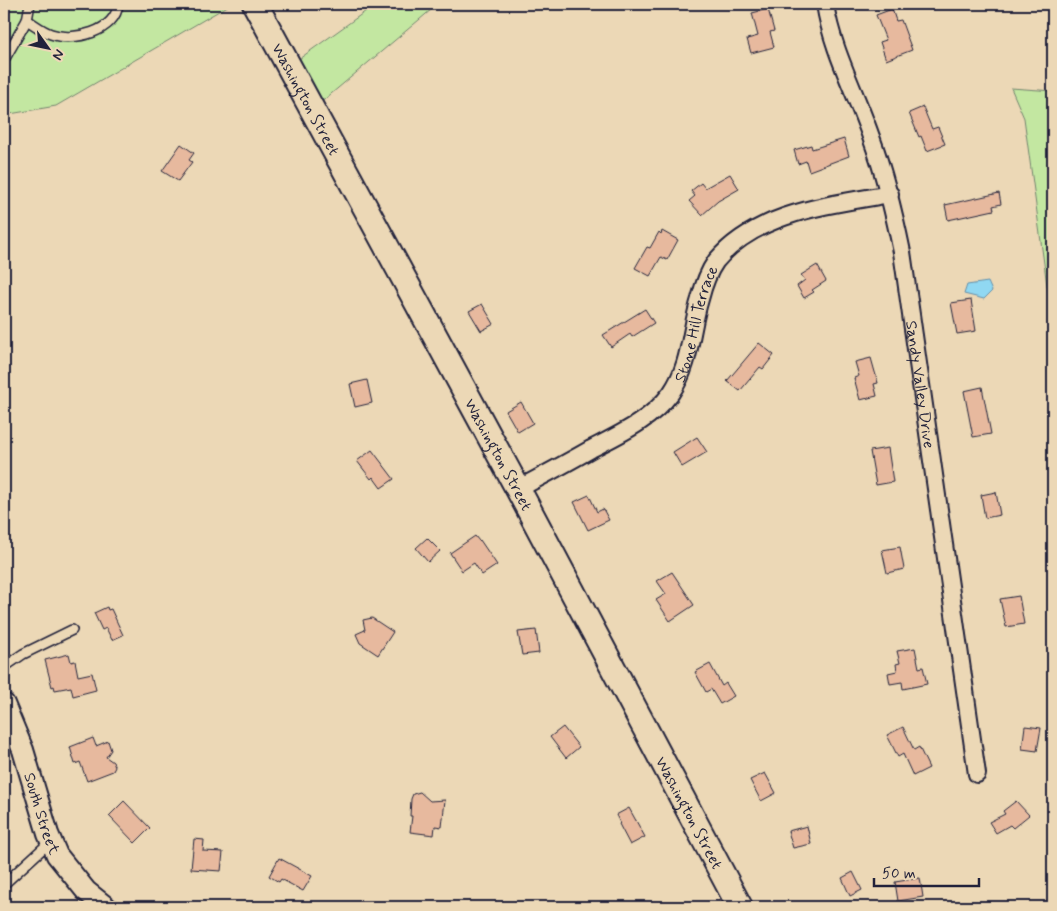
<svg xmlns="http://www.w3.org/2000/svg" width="1057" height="911" font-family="Mynerve,sans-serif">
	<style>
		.green { fill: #c3e7a1; stroke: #72846e }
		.water { fill: #90d8f2; stroke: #648fa9 }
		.building { fill: #e7b99e; stroke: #22223b }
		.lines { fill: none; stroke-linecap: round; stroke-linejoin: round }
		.service-casing { stroke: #22223b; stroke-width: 12 }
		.minor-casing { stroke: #22223b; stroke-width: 20 }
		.tertiary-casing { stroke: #22223b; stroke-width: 24 }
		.secondary-casing { stroke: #22223b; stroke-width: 28 }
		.service { stroke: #ecd8b6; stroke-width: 9 }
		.minor { stroke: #ecd8b6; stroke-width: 16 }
		.tertiary { stroke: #ecd8b6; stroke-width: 20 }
		.secondary { stroke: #ecd8b6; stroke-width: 24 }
		.labels { text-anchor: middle; stroke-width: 4; stroke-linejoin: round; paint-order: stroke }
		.street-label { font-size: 16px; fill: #22223b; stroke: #ecd8b6 }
	</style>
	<rect width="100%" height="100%" fill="#ecd8b6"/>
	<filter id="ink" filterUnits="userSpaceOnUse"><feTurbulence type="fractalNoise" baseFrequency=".02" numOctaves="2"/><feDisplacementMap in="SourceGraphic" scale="10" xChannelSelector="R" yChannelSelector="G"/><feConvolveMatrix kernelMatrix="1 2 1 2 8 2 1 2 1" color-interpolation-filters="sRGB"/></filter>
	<g filter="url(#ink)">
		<g class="green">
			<path d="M4,4H231L56,106L4,115Z"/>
			<path d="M366,4H438L319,104L285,69L366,11Z"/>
			<path d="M1011,88L1053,91V329L1024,118Z"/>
		</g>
		<path class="water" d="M988,282L992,291L984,299L964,294L967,285Z"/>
		<g class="building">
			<path d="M768,9L774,31L770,32L774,47L751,53L747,39L758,36L752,13Z"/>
			<path d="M892,9L896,21L901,20L912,50L886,60L880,42L886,40L876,15Z"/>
			<path d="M923,107L932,129L938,127L945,144L927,151L921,136L919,137L909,113Z"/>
			<path d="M844,139L849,156L809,171L806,161L798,164L794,150L811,145L812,149Z"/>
			<path d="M181,144L194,153L189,160L192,162L178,181L162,171Z"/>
			<path d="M730,174L739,189L718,201L702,215L689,201L695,196L691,191L701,183L705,188Z"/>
			<path d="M999,193L1001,204L993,206L994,210L948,220L945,205Z"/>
			<path d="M662,231L678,240L667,260L661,257L650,276L635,268L647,247L650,248L659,232L661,234Z"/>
			<path d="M817,265L826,281L812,290L814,292L804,298L797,286L805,280L801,275Z"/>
			<path d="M971,300L976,331L957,334L951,303Z"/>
			<path d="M482,304L494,324L481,331L469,311Z"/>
			<path d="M645,309L654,323L632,337L630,334L611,347L603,335Z"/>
			<path d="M759,343L774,355L763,369L760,367L740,391L727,381Z"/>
			<path d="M871,358L878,383L874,384L877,396L860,400L854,378L859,376L855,362Z"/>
			<path d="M367,380L372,403L355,407L350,384Z"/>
			<path d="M982,387L991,434L973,437L964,391Z"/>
			<path d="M521,402L533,423L518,432L506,411Z"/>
			<path d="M697,437L707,452L682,467L673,452Z"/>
			<path d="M888,448L893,482L876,485L870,451Z"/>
			<path d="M372,450L394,479L381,488L373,477L371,479L357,461Z"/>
			<path d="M996,492L1000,515L985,518L981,495Z"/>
			<path d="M589,495L597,512L603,509L609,520L588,530L574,502Z"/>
			<path d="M475,536L479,541L480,540L497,565L482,575L474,563L462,571L450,553Z"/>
			<path d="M427,538L440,551L428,562L416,548Z"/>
			<path d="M900,547L904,569L887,573L882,550Z"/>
			<path d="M672,572L694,605L670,621L656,600L666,594L657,581Z"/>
			<path d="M1019,596L1024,624L1006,627L1000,599Z"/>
			<path d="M107,607L108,610L111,609L123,635L112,640L106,628L102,630L94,613Z"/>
			<path d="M372,618L393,632L378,655L360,643L356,634L365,630L363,620Z"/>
			<path d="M536,630L539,653L522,655L518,632Z"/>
			<path d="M915,648L919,668L923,667L927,684L903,689L902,682L890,684L888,673L897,671L896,664L900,663L897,651Z"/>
			<path d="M69,654L71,662L75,661L78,676L92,673L96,690L73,696L71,687L55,690L54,686L52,687L45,660Z"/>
			<path d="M710,664L722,686L726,683L734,696L720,704L711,689L706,692L695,672Z"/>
			<path d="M1025,726L1041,728L1037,751L1022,749Z"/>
			<path d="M563,727L579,747L566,758L550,737Z"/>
			<path d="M903,727L914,750L919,747L929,768L913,776L903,754L898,757L887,735Z"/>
			<path d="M93,738L96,746L108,741L111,750L106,757L113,762L115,767L113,771L87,781L80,762L75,764L70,747Z"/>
			<path d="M765,773L776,793L761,801L750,780Z"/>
			<path d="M420,792L430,801L445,800L442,827L435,826L434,835L410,832L412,816H410L411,799L413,794Z"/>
			<path d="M124,801L150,828L135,843L109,816Z"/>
			<path d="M1016,801L1029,815L1013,828L1010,825L996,833L989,822L1005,814L1003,811Z"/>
			<path d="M629,808L645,837L630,845L619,824L620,823L616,815Z"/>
			<path d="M807,826L811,844L793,848L788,831Z"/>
			<path d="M194,839L204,840L203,851L223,852L221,871L191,869Z"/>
			<path d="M279,858L312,876L303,891L281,879L279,882L269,876Z"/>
			<path d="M853,872L862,890L850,896L842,878Z"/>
			<path d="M920,878L923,897L898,901L895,882Z"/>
		</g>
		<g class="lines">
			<defs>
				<g id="service">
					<path d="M27,20C34,24 42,31 51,34C73,42 116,32 118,4"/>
					<path d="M4,60L27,20L30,4"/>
					<path d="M4,667L23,654L72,630"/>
					<path d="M4,884L51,841"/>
				</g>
				<g id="minor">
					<path id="s1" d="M825,4C832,50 856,93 871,137C885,175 894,213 902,252L977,774"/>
					<path id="s2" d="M518,489C542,476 567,463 591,449C620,434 651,420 671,393C691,364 690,331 700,299C703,287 709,271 716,261C758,211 831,205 890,194"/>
				</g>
				<g id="tertiary">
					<path id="s3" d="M4,704L23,750L48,834L57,855L86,891L106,907"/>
				</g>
				<g id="secondary">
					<path id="s4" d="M255,4L518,489L740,907"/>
				</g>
			</defs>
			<use href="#service" class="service-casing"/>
			<use href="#minor" class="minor-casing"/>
			<use href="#tertiary" class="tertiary-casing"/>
			<use href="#secondary" class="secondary-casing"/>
			<use href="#service" class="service"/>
			<use href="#minor" class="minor"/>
			<use href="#tertiary" class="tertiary"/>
			<use href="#secondary" class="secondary"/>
		</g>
	</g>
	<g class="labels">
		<g class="street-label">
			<text dy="6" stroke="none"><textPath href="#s4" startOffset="108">Washington Street</textPath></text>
			<text dy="6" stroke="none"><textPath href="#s2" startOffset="256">Stone Hill Terrace</textPath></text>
			<text dy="6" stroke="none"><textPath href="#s1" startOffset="394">Sandy Valley Drive</textPath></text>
			<text dy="6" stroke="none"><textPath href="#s4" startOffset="512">Washington Street</textPath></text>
			<text dy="6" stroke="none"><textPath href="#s3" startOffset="116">South Street</textPath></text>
			<text dy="6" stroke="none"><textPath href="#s4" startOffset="918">Washington Street</textPath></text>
		</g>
	</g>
	<rect width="1057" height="911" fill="none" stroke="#ecd8b6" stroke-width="20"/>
	<rect x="10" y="10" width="1037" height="891" fill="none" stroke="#22223b" stroke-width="2" filter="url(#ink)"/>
	<g transform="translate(48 48) rotate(123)" stroke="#ecd8b6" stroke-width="4" paint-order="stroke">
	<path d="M0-4L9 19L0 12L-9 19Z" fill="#22223b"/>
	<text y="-8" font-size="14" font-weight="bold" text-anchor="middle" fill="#22223b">N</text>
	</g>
	<path d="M874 878v8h105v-8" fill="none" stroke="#22223b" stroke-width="2.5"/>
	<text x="882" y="878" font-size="15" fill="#22223b" stroke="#ecd8b6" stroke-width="4" paint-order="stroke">50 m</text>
</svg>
